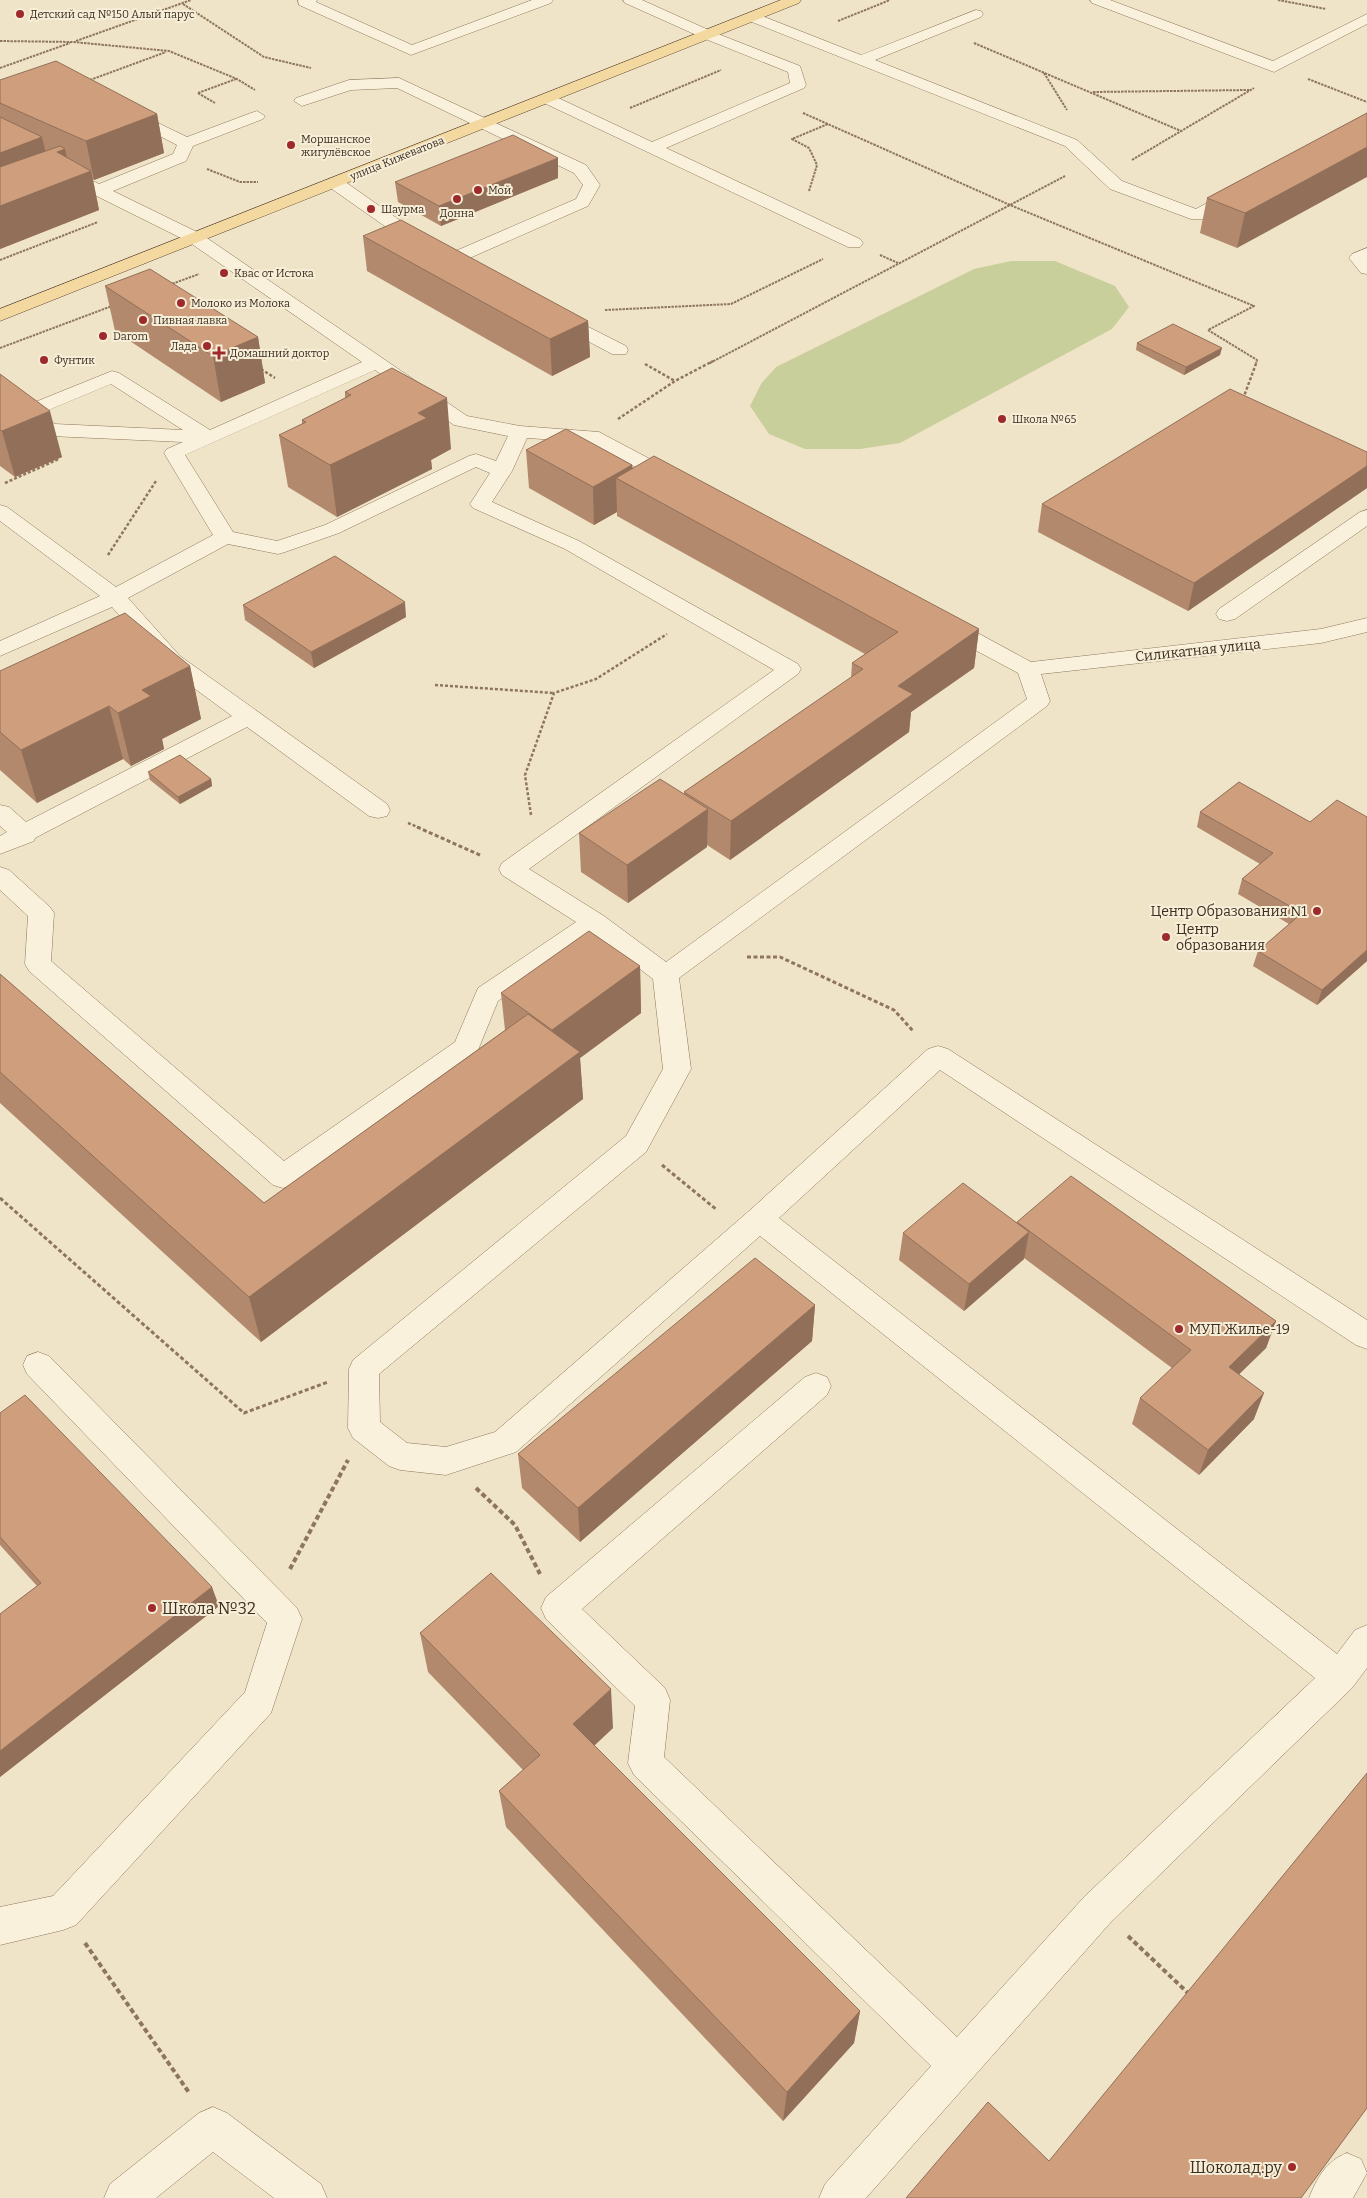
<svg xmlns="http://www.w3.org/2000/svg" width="1367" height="2198" font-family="Bitter,serif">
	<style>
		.green { fill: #c9cf9b }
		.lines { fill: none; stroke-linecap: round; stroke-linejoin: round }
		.minor-casing { stroke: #8d765c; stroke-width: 1 }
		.major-casing { stroke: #5b4430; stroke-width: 1 }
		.path-far3 { stroke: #8d765c; stroke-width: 2; stroke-dasharray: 2.5 1; stroke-linecap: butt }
		.path-far2 { stroke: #8d765c; stroke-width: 2.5; stroke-dasharray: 3 2; stroke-linecap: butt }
		.path-far1 { stroke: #8d765c; stroke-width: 3; stroke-dasharray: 4 2.5; stroke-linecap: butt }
		.path { stroke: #8d765c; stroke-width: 4; stroke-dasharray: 5 3; stroke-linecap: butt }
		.minor { fill: #faf1dc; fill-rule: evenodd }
		.major { fill: #f3d9a0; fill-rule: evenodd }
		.wall { fill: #b2896c }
		.shaded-wall { fill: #916f58 }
		.building { fill: #cf9f7d; stroke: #916f58 }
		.poi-dot { fill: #9e2a2b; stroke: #f7eed8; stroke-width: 2 }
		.labels { text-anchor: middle; stroke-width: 4; stroke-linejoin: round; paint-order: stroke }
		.far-poi-label { font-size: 11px; fill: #3d2e20; stroke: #f7eed8; text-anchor: start }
		.far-street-label { font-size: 11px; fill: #3d2e20; stroke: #f7eed8 }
		.street-label { font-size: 14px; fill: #3d2e20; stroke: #f7eed8 }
		.poi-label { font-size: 14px; fill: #3d2e20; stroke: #f7eed8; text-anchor: start }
		.near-poi-label { font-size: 16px; fill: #3d2e20; stroke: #f7eed8; text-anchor: start }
	</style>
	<rect width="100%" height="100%" fill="#f0e4c8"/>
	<path class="green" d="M1011,261H1055L1115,286L1129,307L1112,329L900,443L860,449H805L769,434L750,406L761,384L776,367L974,269Z"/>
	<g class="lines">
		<defs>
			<g id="minor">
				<path d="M298,0H317L316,2L412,45L532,0H553L551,3L411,55L299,5Z"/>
				<path d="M623,0H642L713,32L800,66L806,85L804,88L666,148L860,239L863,243L860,247H848L542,102L540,99L542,96H554L652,142L790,83L788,72L703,38L625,3Z"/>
				<path d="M1090,0H1110L1273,61L1367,14V24L1274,72L1092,3Z"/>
				<path d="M976,10L981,11L983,14L981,17L875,60L1077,140L1122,181L1196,209L1232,189H1244L1246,193L1244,197L1203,219H1191L1110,189L1065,146L747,20L745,17L747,14H757L861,55Z"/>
				<path d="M399,78L586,165L600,185L588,206L456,264H444L441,260L444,256L576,199L583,185L574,173L397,88L351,90L302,106L294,101L296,98L349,80Z"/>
				<path d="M127,108L187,137L251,113L257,111L265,116L263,119L193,146L186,161L113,191L201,234L467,416L520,426L599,432L682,476L685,480L682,484L675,486L668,484L588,442L527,438L512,471L492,502L579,541L798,664L801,669L798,674L529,869L604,916L666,962L1027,699L1018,673L936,629L933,624L936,619L944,617L952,619L1031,662L1321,629L1367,618V632L1321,643L1041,674L1050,701L1047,706L679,978L691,1069L646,1152L379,1374L380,1422L407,1443L446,1447L495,1432L749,1211L928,1049L938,1046L948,1049L1367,1320V1349L1356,1345L940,1070L779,1218L1337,1654L1355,1630L1367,1625V1668L1352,1688L1111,1922L866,2198H819L825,2184L931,2066L634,1775L628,1763L635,1706L546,1619L541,1608L546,1597L805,1377L816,1373L827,1377L831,1386L827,1395L582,1609L665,1688L670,1700L664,1757L957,2037L1085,1896L1315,1678L760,1236L516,1452L446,1475L400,1470L389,1466L353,1438L348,1428L349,1369L353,1360L626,1136L663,1069L653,979L595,935L498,1001L476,1055L293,1185L283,1188L273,1185L29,971L25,964L28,916L0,890V867L9,870L50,907L54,913L51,961L284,1161L455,1042L478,988L576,922L502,875L499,869L502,863L774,670L565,549L473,508L470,504L490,473L476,467L339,533L285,552L278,554L228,544L128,598L180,656L387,804L390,810L387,816L378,818L369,816L247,727L35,838L34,841L0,854V836L7,832L0,826V805L9,807L26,822L232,716L164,666L112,607L0,656V641L100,596L0,521V505L7,507L116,587L213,535L164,453L167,449L183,442L50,436L43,434L18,417L15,413L18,409L112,371L119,373L210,430L362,362L189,242L0,148V137L99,184L173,154L177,145L121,116L119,113L121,110ZM375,370L454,425L508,436L496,461L476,454L469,456L325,525L277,541L233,532L185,455ZM111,384L183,430L55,424L39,414Z"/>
				<path d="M335,178L341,179L428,240L431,244L428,248H416L329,187L327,183L329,179Z"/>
				<path d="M1367,248V274L1361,273L1349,258L1352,254Z"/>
				<path d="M557,311L626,346L628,350L626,354H612L550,321L548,317L550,313Z"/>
				<path d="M1367,510V526L1235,619L1227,621L1219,619L1216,614L1219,609L1360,512Z"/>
				<path d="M38,1352L49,1356L297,1608L302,1619L271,1713L76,1925L63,1930L0,1945V1907L53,1896L245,1692L267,1623L27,1374L23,1365L27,1356Z"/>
				<path d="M213,2107L227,2113L321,2184L327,2198H274L213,2152L156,2198H104L110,2184L199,2113Z"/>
				<path d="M1347,2153L1361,2159L1367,2173L1353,2198H1309C1317,2178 1326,2161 1347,2153Z"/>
			</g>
			<path id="major" d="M781,0H801L799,3L0,321V309Z"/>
		</defs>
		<use href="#minor" class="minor-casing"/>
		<use href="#major" class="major-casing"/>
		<g class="path-far3">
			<path d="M1278,0L1326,9"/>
			<path d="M183,4L264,57L311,68"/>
			<path d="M838,21L890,0"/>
			<path d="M0,41L73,42L169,51L237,79L255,90"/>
			<path d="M76,41L191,0"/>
			<path d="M974,43L1181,131"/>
			<path d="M0,68L70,43"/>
			<path d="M1044,73L1067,110"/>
			<path d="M1308,79L1367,102"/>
			<path d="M90,80L166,52"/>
			<path d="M1093,92L1249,90"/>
			<path d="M198,93L215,103"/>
			<path d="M198,93L236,79"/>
			<path d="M630,108L721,70"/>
			<path d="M803,113L1010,205L1254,306L1208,330L1257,360L1256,363"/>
			<path d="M1132,160L1254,88"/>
			<path d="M207,169L240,182H258"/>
			<path d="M809,191L817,165L809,148L792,139L828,124"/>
			<path d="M880,255L898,263"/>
			<path d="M0,260L98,222"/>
			<path d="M169,285L199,274"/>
			<path d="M605,310L731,304L823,259"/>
			<path d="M0,348L112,306"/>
			<path d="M710,363L1065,176"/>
		</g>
		<g class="path-far2">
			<path d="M645,364L675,381"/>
			<path d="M261,369L275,378"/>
			<path d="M1243,399L1257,361"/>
			<path d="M618,419L675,381L713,361"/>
			<path d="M5,483L59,459"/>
			<path d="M108,555L156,481"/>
			<path d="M435,685L554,693"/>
			<path d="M531,815L525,775L554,693L596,679L667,634"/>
			<path d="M408,823L420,828"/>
		</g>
		<g class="path-far1">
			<path d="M417,827L482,856"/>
			<path d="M747,957H780L894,1010L914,1032"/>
			<path d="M662,1165L717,1210"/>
			<path d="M0,1198L244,1413L328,1382"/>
		</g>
		<g class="path">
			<path d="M476,1488L515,1525L540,1574"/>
			<path d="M290,1569L348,1460"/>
			<path d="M1128,1936L1189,1994"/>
			<path d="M85,1943L190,2094"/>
		</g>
		<use href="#minor" class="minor"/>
		<use href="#major" class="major"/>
	</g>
	<g class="wall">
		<path d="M0,80L157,114L164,153L94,180L93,179L99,210L0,249Z"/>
		<path d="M1367,113L1237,248L1200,233L1207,198Z"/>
		<path d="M558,178L441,226L398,202L395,182Z"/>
		<path d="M363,236L588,321L590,357L552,376L367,271Z"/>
		<path d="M105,286L258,337L265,383L221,402L115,331Z"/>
		<path d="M1137,343L1220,355L1184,375L1136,350Z"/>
		<path d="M0,374L62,457L15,477L0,466Z"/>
		<path d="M345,392L451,449L431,460L432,469L337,517L288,487L279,435L302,424V420L345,398Z"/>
		<path d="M526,450L632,465L633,468L979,629L974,668L911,712L909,732L730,860L707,845V847L628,903L581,872L579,833L684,794V792L851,678L852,663L865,654L617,516V512L594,525L529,488Z"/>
		<path d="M1367,452V488L1188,611L1038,532L1042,504Z"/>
		<path d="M243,605L406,617L314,668L245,620Z"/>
		<path d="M190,666L201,719L162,739L164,749L131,766L123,759L37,803L0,770V671Z"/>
		<path d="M148,772L211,779L212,786L180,804L150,780Z"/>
		<path d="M1239,782L1367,961L1317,1005L1253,966L1258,951L1289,924L1238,894L1242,879L1260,864L1197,827L1200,812Z"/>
		<path d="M640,966L641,1013L580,1058L583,1099L261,1342L0,1103V974L264,1203L505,1030L501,993Z"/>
		<path d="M1017,1222L1276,1321L1266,1348L1239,1374L1254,1419L1199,1475L1132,1424L1140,1398L1172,1368L1024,1258V1259L964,1311L899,1260L903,1233L1017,1223Z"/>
		<path d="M815,1305L812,1341L580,1542L522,1488L518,1454Z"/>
		<path d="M0,1413L219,1606L0,1777V1614L37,1586L0,1545Z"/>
		<path d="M420,1633L613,1728L594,1746L860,2011L854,2043L783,2121L506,1827L499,1791L523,1770L428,1672Z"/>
	</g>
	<g class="shaded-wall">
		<path d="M157,114L164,153L94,180L86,141Z"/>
		<path d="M42,137L51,176L0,195V153Z"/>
		<path d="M1367,147V177L1237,248L1245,213Z"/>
		<path d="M65,149L72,178L91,171L99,210L0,249V206L57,152Z"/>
		<path d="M558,158V178L441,226L439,206Z"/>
		<path d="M588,321L590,357L552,376L550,339Z"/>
		<path d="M258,337L265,383L221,402L213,356Z"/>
		<path d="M1222,348L1220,355L1184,375L1186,367Z"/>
		<path d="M447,398L451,449L431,460L432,469L337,517L330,465L418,413Z"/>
		<path d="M50,411L62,457L15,477L2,431Z"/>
		<path d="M632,465L633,488L616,478L617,512L594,525L593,487Z"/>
		<path d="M1367,466V488L1188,611L1194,583Z"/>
		<path d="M405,602L406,617L314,668L311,652Z"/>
		<path d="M979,629L974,668L911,712L909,732L730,860L731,821L898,686Z"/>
		<path d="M190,666L201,719L162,739L164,749L131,766L118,713L142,690Z"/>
		<path d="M109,706L123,759L37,803L21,750Z"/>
		<path d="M211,779L212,786L180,804L178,797Z"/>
		<path d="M708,809L707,847L628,903L627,865Z"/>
		<path d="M1367,950V961L1317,1005L1322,990Z"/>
		<path d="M640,966L641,1013L580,1058L583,1099L261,1342L249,1297L555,1070L552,1030Z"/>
		<path d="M1029,1232L1024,1259L964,1311L969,1284Z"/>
		<path d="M815,1305L812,1341L580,1542L578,1508Z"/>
		<path d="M1276,1321L1266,1348L1219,1394L1229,1367Z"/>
		<path d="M1264,1393L1254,1419L1199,1475L1208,1450Z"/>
		<path d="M212,1587L219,1606L0,1777V1751Z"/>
		<path d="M611,1689L613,1728L576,1762L573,1724Z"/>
		<path d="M860,2011L854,2043L783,2121L787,2092Z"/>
	</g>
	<g class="building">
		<path d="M56,61L157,114L86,141L0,103V80Z"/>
		<path d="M1367,113V147L1245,213L1207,198Z"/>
		<path d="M0,117L42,137L0,153Z"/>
		<path d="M513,135L558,158L439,206L395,182Z"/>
		<path d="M60,146L65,149L57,152L91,171L0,206V167Z"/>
		<path d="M401,220L588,321L550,339L363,236Z"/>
		<path d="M150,269L258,337L213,356L105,286Z"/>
		<path d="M1173,324L1222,348L1186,367L1137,343Z"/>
		<path d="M392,368L447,398L418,413L427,418L330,465L279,435L306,422L302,420L351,395L345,392Z"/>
		<path d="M0,374L50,411L2,431L0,430Z"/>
		<path d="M1230,389L1367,452V466L1194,583L1042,504Z"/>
		<path d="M566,429L632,465L593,487L526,450Z"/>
		<path d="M654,456L979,629L898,686L913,694L731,821L684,792L863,669L852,663L898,632L616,478Z"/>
		<path d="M335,556L405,602L311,652L243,605Z"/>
		<path d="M125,613L190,666L142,690L151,696L118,713L109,706L21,750L0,732V671Z"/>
		<path d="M180,755L211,779L178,797L148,772Z"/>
		<path d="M660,779L708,809L627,865L579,833Z"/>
		<path d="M1239,782L1310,822L1337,800L1367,817V950L1322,990L1258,951L1302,913L1242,879L1273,853L1200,812Z"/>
		<path d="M589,931L640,966L552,1030L501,993Z"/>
		<path d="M0,974L264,1203L528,1014L580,1052L249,1297L0,1072Z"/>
		<path d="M1071,1176L1276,1321L1229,1367L1264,1393L1208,1450L1140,1398L1191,1350L1017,1222Z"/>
		<path d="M963,1183L1029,1232L969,1284L903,1233Z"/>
		<path d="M755,1258L815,1305L578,1508L518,1454Z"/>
		<path d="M25,1395L212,1587L0,1751V1614L41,1583L0,1537V1413Z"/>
		<path d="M491,1573L611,1689L573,1724L860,2011L787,2092L499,1791L540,1755L420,1633Z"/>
		<path d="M1367,1773V2108L1301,2198H906L988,2102L1049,2161Z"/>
	</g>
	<g class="poi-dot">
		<circle cx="20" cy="14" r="5"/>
		<circle cx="291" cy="145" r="5"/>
		<circle cx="478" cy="190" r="5"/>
		<circle cx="457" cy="199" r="5"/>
		<circle cx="371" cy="209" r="5"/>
		<circle cx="224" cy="273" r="5"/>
		<circle cx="181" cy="303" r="5"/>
		<circle cx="143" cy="320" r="5"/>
		<circle cx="103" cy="336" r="5"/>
		<circle cx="207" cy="346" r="5"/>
		<path d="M216.5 345.5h5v5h5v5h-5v5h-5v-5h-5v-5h5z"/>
		<circle cx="44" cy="360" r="5"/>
		<circle cx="1002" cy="419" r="5"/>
		<circle cx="1317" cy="911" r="5"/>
		<circle cx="1166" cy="937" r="5"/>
		<circle cx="1179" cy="1329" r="5"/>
		<circle cx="152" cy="1608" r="5"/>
		<circle cx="1292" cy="2167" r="5"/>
	</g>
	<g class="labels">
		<g class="far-poi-label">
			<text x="30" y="18">Детский сад №150 Алый парус</text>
			<text x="301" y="143">Моршанское<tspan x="301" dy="13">жигулёвское</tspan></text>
			<text x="488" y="194">Мой</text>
			<text x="381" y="213">Шаурма</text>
			<text x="457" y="217" text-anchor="middle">Донна</text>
			<text x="234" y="277">Квас от Истока</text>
			<text x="191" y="307">Молоко из Молока</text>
			<text x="153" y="324">Пивная лавка</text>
			<text x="113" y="340">Darom</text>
			<text x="197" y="350" text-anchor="end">Лада</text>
			<text x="230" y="357">Домашний доктор</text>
			<text x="54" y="364">Фунтик</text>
			<text x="1012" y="423">Школа №65</text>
		</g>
		<g class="far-street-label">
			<text transform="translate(397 158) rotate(-22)" y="4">улица Кижеватова</text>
		</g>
		<g class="street-label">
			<text transform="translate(1198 650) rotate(-6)" y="5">Силикатная улица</text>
		</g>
		<g class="poi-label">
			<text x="1307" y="916" text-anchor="end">Центр Образования N1</text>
			<text x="1176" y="934">Центр<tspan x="1176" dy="16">образования</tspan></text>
			<text x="1189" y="1334">МУП Жилье-19</text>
		</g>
		<g class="near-poi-label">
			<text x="162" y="1614">Школа №32</text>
			<text x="1282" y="2173" text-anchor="end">Шоколад.ру</text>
		</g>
	</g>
</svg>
